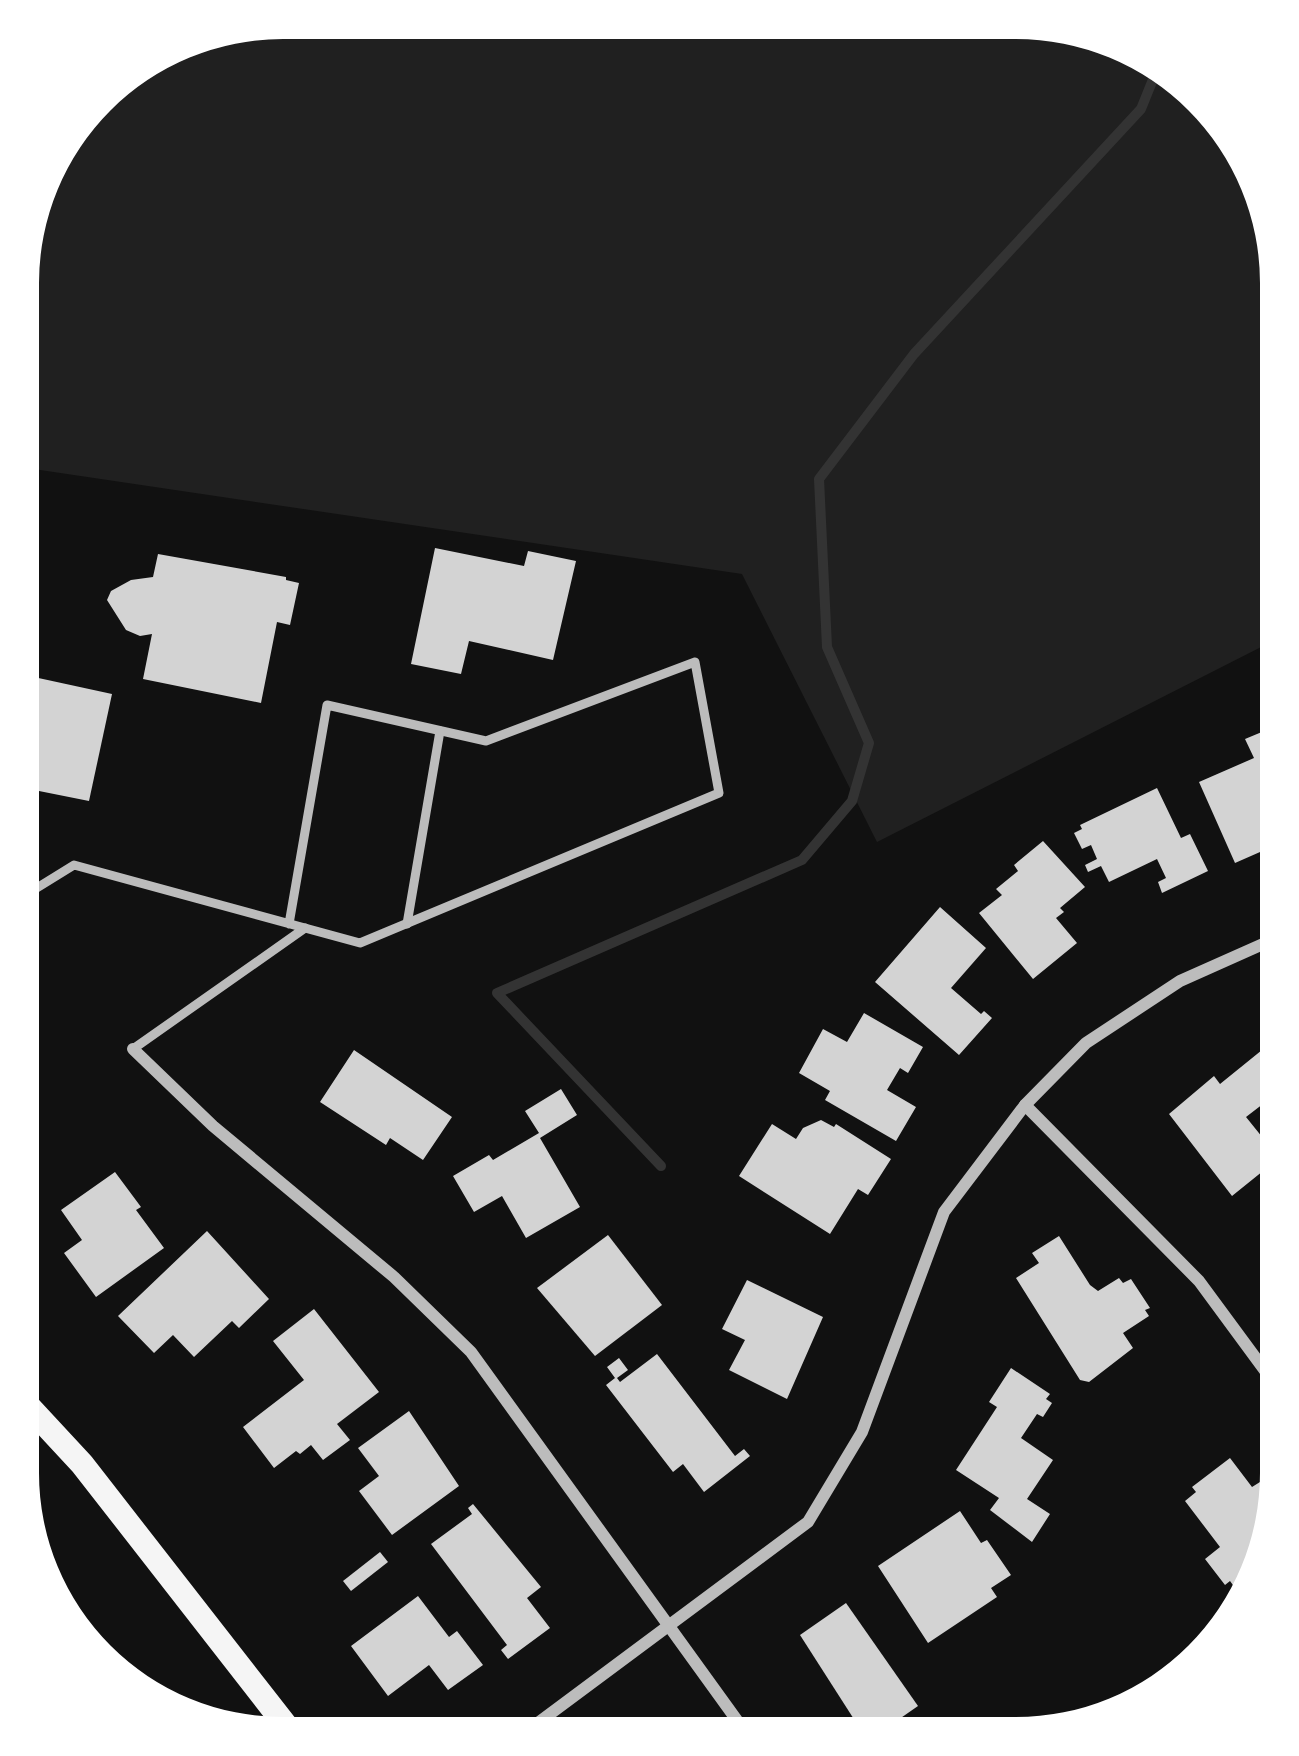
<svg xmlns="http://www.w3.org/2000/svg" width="1299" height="1756" font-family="Inter,sans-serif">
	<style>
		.green { fill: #202020 }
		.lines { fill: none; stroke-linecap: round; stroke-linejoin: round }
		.stream { stroke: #333; stroke-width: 10 }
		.building { fill: #d3d3d3 }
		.service { stroke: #bcbcbc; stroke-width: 9 }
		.minor { stroke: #bcbcbc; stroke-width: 12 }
		.secondary { stroke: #f5f5f5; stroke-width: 24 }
	</style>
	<rect width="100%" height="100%" fill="#111"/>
	<path class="green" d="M1051,20L1164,63L1253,165L1281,283V637L877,842L742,574L20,467V248L53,151L109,83L197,32Z"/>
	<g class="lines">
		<path class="stream" d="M661,1166L497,993L802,860L852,801L869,743L827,647L819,479L914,354L1141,109L1160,62"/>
	</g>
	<g class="building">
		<path d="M435,548L524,566L528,551L576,561L553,660L469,641L461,674L411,664Z"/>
		<path d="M158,554L286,577V580L299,583L290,625L277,622L261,703L143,679L152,634L140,636L126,630L107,600L111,591L131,580L153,577Z"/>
		<path d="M20,674L112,694L89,801L19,787Z"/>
		<path d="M1281,724V807L1263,815L1276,845L1235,863L1199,782L1254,758L1245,739Z"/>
		<path d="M1157,788L1181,838L1190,834L1208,871L1162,893L1158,882L1166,878L1157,859L1109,882L1101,866L1088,872L1085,865L1097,859L1091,845L1082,849L1074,833L1082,829L1080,825Z"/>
		<path d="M1043,841L1085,887L1060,908L1064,912L1056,918L1077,943L1033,979L979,913L1002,895L996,889L1018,871L1014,865Z"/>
		<path d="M940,907L986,948L951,988L981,1014L984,1011L992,1018L959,1055L875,982Z"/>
		<path d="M864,1013L923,1047L908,1073L900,1068L887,1090L916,1107L896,1141L825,1100L830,1091L799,1073L823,1029L847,1042Z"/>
		<path d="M354,1050L452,1117L423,1160L390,1138L386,1145L320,1102Z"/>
		<path d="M1262,1050L1281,1073V1090L1246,1117L1279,1158L1232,1196L1169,1114L1214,1076L1220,1084Z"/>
		<path d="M561,1089L577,1115L540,1138L580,1207L526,1238L502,1196L474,1212L453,1176L489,1155L493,1160L539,1133L525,1111Z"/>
		<path d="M821,1120L834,1127L836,1124L891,1159L868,1195L858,1189L830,1234L739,1176L772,1124L796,1139L803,1128Z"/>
		<path d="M115,1172L141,1207L136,1210L164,1248L96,1297L64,1253L82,1240L61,1210Z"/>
		<path d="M207,1231L269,1299L239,1328L232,1321L194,1357L173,1335L154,1353L118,1316Z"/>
		<path d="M608,1235L662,1305L595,1356L537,1288Z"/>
		<path d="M1059,1236L1090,1285L1098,1291L1119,1278L1123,1283L1131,1279L1150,1308L1145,1310L1149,1316L1123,1333L1133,1348L1089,1382L1080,1380L1016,1278L1039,1263L1032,1253Z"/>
		<path d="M747,1280L823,1317L787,1399L729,1370L745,1340L722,1329Z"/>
		<path d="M314,1309L379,1392L337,1424L350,1440L323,1460L311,1445L300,1454L296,1451L274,1468L243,1427L304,1380L273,1341Z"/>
		<path d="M657,1354L735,1456L744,1449L750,1456L704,1492L683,1464L673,1472L606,1385L615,1378L607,1367L619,1358L628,1370L617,1378L620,1382Z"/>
		<path d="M1011,1368L1050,1394L1046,1399L1052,1403L1043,1417L1037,1414L1021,1438L1053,1460L1027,1499L1050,1514L1032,1542L990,1510L999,1498L956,1470L997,1407L989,1402Z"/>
		<path d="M409,1411L459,1486L392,1535L359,1491L379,1476L358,1448Z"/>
		<path d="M1230,1458L1252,1487L1260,1482L1276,1503L1248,1584L1238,1592L1230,1581L1225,1585L1205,1559L1220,1547L1185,1501L1196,1492L1192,1487Z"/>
		<path d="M473,1504L541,1587L527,1598L550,1628L508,1659L501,1650L507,1645L431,1544L472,1514L468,1508Z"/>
		<path d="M960,1511L981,1543L987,1540L1011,1575L991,1588L997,1597L928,1643L878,1566Z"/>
		<path d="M380,1552L388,1562L351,1591L343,1581Z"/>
		<path d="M418,1596L449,1637L457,1631L483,1665L448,1690L429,1665L388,1696L351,1646Z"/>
		<path d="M846,1603L918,1706L872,1738H866L800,1635Z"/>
	</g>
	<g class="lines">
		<g class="service">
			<path d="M19,899L74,865L360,943L719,793L695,662L486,741L327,705L289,924"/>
			<path d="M407,924L440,731"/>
			<path d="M133,1049L305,928"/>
		</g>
		<g class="minor">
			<path d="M133,1049L213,1126L394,1277L471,1352L749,1737"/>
			<path d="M1025,1105L1199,1281L1280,1391"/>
			<path d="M519,1737L808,1522L862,1432L944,1212L1025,1105L1086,1043L1180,981L1281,936"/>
		</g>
		<path class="secondary" d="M18,1395L82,1464L294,1736"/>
	</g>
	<path d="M0 0H1299V1756H0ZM283 39H1016A244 244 0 0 1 1260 283V1473A244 244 0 0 1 1016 1717H283A244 244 0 0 1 39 1473V283A244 244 0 0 1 283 39Z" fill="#fff" fill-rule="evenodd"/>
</svg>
